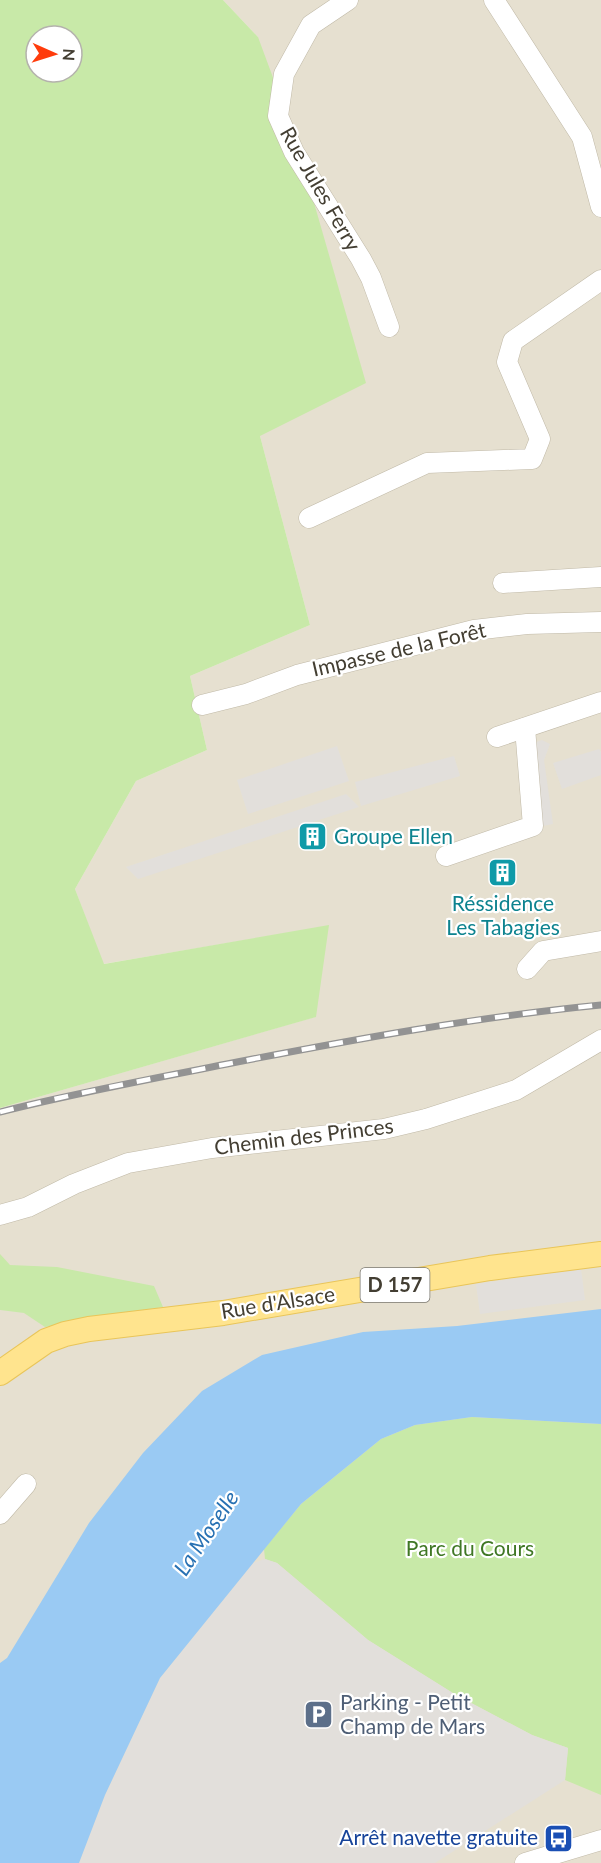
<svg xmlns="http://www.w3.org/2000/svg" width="601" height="1863" font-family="Lato,sans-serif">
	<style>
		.residential { fill: #e6e0d0 }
		.green { fill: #c8e9a8; fill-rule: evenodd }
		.parking { fill: #e2dfdb }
		.water { fill: #9acaf3 }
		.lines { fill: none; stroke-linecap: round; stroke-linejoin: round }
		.minor-casing { stroke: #c0b9a7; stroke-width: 21 }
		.major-casing { stroke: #e9c559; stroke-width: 26 }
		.minor { stroke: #fff; stroke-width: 20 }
		.major { stroke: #ffe48e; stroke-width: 24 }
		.rail-casing { stroke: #939393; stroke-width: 7 }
		.rail { stroke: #fff; stroke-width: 4.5; stroke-dasharray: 14; stroke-linecap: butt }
		.labels { text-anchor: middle; stroke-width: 4.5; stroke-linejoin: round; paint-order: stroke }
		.shield { fill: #fff; stroke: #7b7870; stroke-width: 1.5 }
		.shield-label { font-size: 20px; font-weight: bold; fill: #433e32 }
		.street-label { font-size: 21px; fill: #433e32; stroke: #fff }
		.culture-label { font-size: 21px; fill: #0d838f; stroke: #fff; text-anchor: start }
		.park-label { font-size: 21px; fill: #3f7724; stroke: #fff }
		.service-label { font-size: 21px; fill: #4e5e75; stroke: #fff; text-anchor: start }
		.transit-label { font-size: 21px; fill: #164399; stroke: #fff; text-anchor: end }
		.water-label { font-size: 22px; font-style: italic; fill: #2871b3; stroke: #fff }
	</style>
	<rect width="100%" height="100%" fill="#f2eee2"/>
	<path class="residential" d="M223,0H601V1863H0V1108L315,1017L328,926L103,964L75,889L136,781L207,750L190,676L310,625L260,436L258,37Z"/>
	<g class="green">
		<path d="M0,0H223L258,37L295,137L366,383L260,436L310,625L190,676L207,750L136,781L75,889L104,964L329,925L316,1017L0,1108ZM36,36H72V72H36Z"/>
		<path d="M0,1254L10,1265L57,1267L154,1286L163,1307L45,1327L24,1313L0,1310Z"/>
		<path d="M472,1417L601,1424V1795L565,1780L568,1748L532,1735L456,1695L368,1640L277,1563L265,1559L264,1549L301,1504L381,1439L415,1425Z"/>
	</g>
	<g class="parking">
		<path d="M542,740L550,744L544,760L553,824L528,829L519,748Z"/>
		<path d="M337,746L349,781L248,814L237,780Z"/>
		<path d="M599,749L601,752V775L562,789L553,763Z"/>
		<path d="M454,756L460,776L361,806L355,782Z"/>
		<path d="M346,794L359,807L138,879L126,867Z"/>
		<path d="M581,1269L585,1300L480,1314L476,1284Z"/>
		<path d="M265,1559L277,1563L368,1640L456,1695L532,1735L568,1748L565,1780L435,1863H79L105,1795L160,1678L253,1563Z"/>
	</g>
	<path class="water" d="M601,1309V1424L472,1417L415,1425L381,1439L301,1504L160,1678L105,1795L79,1863H0V1663L7,1658L89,1523L143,1453L202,1391L262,1355L363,1332L457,1326Z"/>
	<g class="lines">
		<defs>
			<g id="minor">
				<path d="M348,0L311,25L284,74L278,116L294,152L361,259L371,278L389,327"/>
				<path d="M494,0L582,137L601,207"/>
				<path d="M309,518L427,463L532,459L540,439L507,362L513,341L601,280"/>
				<path d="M503,583L601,577"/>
				<path d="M202,705L246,694L297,675L474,630L527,624L601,622"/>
				<path d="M497,737L601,702"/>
				<path d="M446,856L533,826L525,728"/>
				<path d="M527,969L543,951L601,941"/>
				<path d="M0,1215L28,1207L74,1184L128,1163L212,1148L384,1129L426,1119L516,1090L601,1040"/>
				<path d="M0,1514L26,1484"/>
				<path d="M525,1863L601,1840"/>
			</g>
			<path id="major" d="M0,1373L46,1341L65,1334L89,1329L223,1313L490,1268L601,1254"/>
		</defs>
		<use href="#minor" class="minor-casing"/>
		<use href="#major" class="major-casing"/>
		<use href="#minor" class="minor"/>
		<use href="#major" class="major"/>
		<defs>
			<path id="rail" d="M0,1112C75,1093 151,1079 227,1064C351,1040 475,1017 601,1005"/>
		</defs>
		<use href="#rail" class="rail-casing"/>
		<use href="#rail" class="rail"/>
	</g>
	<defs>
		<symbol id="building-square" viewBox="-11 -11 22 22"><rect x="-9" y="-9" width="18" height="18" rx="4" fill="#0f9aa8" stroke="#fff"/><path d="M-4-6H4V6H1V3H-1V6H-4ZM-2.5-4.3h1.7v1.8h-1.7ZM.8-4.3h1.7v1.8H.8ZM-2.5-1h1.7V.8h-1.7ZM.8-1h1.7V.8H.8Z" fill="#fff"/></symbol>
		<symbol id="parking-square" viewBox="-11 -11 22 22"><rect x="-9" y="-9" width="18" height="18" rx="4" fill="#5c6f8a" stroke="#fff"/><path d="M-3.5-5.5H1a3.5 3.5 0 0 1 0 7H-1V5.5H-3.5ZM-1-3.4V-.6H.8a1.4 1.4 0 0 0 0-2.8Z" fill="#fff"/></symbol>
		<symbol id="bus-square" viewBox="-11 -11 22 22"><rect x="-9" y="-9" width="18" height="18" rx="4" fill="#1a4fb4" stroke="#fff"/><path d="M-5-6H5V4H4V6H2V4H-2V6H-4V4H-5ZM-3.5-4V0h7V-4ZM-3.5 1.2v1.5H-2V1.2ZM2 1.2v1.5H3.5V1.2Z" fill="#fff"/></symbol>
	</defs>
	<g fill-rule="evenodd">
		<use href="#building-square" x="296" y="820" width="33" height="33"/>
		<use href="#building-square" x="486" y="856" width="33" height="33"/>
		<use href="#parking-square" x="302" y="1698" width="33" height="33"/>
		<use href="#bus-square" x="542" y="1822" width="33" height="33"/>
	</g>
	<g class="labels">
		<rect class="shield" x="360.5" y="1268" width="69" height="34" rx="4.5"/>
		<g class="shield-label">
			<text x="395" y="1292">D 157</text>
		</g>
		<g class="street-label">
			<text transform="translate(320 189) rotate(60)" y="7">Rue Jules Ferry</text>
			<text transform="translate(399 650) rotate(-13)" y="7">Impasse de la Forêt</text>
			<text transform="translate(304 1137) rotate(-7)" y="7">Chemin des Princes</text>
			<text transform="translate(278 1303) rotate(-9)" y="7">Rue d'Alsace</text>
		</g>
		<g class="culture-label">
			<text x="334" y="844">Groupe Ellen</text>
			<text x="503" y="911" text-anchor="middle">Réssidence<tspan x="503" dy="24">Les Tabagies</tspan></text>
		</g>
		<g class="park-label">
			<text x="470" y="1556">Parc du Cours</text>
		</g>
		<g class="service-label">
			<text x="340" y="1710">Parking - Petit<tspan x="340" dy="24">Champ de Mars</tspan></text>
		</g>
		<g class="transit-label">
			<text x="538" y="1845">Arrêt navette gratuite</text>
		</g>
		<g class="water-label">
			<text transform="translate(206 1533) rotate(-56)" y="8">La Moselle</text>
		</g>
	</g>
	<g transform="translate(54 54) rotate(93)"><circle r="28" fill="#ffffff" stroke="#b4b2ad" stroke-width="1.5"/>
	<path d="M0-4.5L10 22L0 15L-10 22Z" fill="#ff3c0c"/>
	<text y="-9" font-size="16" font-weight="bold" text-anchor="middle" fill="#433e32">N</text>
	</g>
</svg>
